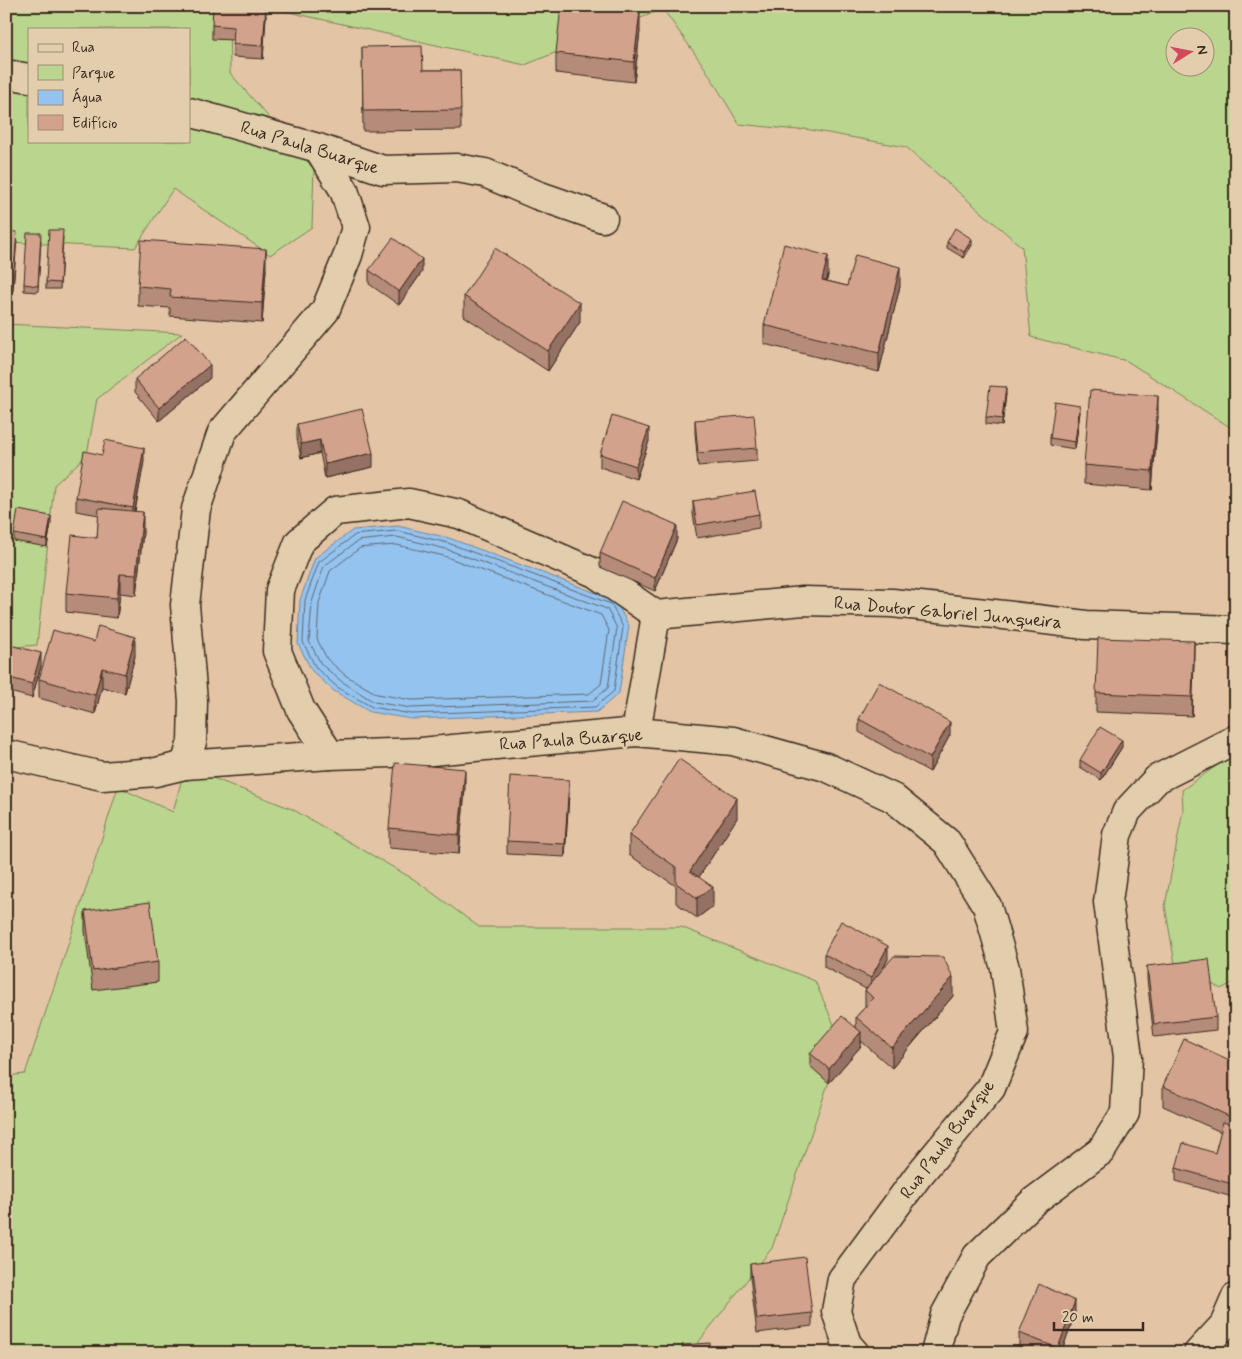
<svg xmlns="http://www.w3.org/2000/svg" width="1242" height="1359" font-family="Mynerve,sans-serif">
	<style>
		.green { fill: #bad58d; stroke: #7a8056; fill-rule: evenodd }
		.water { fill: #94c3ef; stroke: #70869b }
		.lines { fill: none; stroke-linecap: round; stroke-linejoin: round }
		.shore { stroke: #5f6772; stroke-width: 1 }
		.minor-casing { stroke: #3b2a1e; stroke-width: 31 }
		.minor { stroke: #e2ceac; stroke-width: 28 }
		.wall { fill: #b58b79; stroke: #3b2a1e }
		.shaded-wall { fill: #947163; stroke: #3b2a1e }
		.building { fill: #d3a28d; stroke: #3b2a1e }
		.labels { text-anchor: middle; stroke-width: 4.5; stroke-linejoin: round; paint-order: stroke }
		.street-label { font-size: 18px; fill: #3b2a1e; stroke: #e2ceac }
	</style>
	<rect width="100%" height="100%" fill="#e3c5a6"/>
	<filter id="ink" filterUnits="userSpaceOnUse"><feTurbulence type="fractalNoise" baseFrequency=".02" numOctaves="2"/><feDisplacementMap in="SourceGraphic" scale="10" xChannelSelector="R" yChannelSelector="G"/><feConvolveMatrix kernelMatrix="1 2 1 2 8 2 1 2 1" color-interpolation-filters="sRGB"/></filter>
	<g filter="url(#ink)">
		<g class="green">
			<path d="M6,6H229L230,73L314,169L312,227L270,255L173,189L135,248L6,242ZM29,29H189V141H29Z"/>
			<path d="M262,6H1236V431L1127,361L1031,337L1022,247L906,147L805,129L798,130L739,124L705,68L663,9L525,65ZM1174,38H1204V68H1174Z"/>
			<path d="M6,324L182,333L97,399L87,455L54,485L37,645L6,648Z"/>
			<path d="M1236,752V981L1221,989L1175,964L1165,906L1183,810L1182,790Z"/>
			<path d="M185,767L292,809L415,880L479,927H681L815,981L842,1043L772,1248L690,1353H6V1076L25,1074L68,945L118,787L173,812Z"/>
		</g>
		<path class="water" d="M398,526L449,538L615,600L629,626L619,693L597,712L411,719L370,712L334,691L312,671L298,644L300,600L315,558L353,530Z"/>
		<g class="lines">
			<g class="shore">
				<path d="M398,531L448,543L611,604L623,627L614,691L595,707L411,714L372,707L337,687L316,668L303,642L305,600L319,562L355,535Z"/>
				<path d="M397,537L446,549L607,609L617,628L608,688L592,701L411,708L374,702L341,681L321,664L309,641L312,602L324,566L358,541Z"/>
				<path d="M397,545L444,556L601,615L609,630L601,684L589,694L412,700L377,694L345,675L327,659L317,639L319,603L330,571L360,548Z"/>
			</g>
			<defs>
				<g id="minor">
					<path d="M6,74L29,78"/>
					<path d="M189,112L318,148L383,170L457,168L485,173L537,195L603,218"/>
					<path d="M636,732L656,615"/>
					<path d="M6,754L102,776L156,772L185,765L330,755L421,752L636,732L733,741L826,767L893,798L947,842L987,906L1005,968L1014,1032L991,1088L918,1176L842,1279L836,1311L847,1344L855,1353"/>
					<path d="M330,755L301,710L277,651L280,590L299,542L335,511L409,503L459,514L595,573L656,615L803,601L892,603L1004,615L1086,625L1236,630"/>
					<path d="M185,765L192,742L193,701L185,605L196,509L222,432L325,311L348,255L356,227L344,190L318,148"/>
					<path d="M935,1353L945,1315L977,1256L1034,1201L1101,1151L1125,1113L1128,1057L1108,902L1117,835L1127,811L1157,779L1236,739"/>
					<path d="M1198,1353L1224,1325L1236,1297"/>
				</g>
			</defs>
			<use href="#minor" class="minor-casing"/>
			<use href="#minor" class="minor"/>
		</g>
		<g class="wall">
			<path d="M266,16L263,59L233,57V40L212,39V25Z"/>
			<path d="M640,31L634,82L556,73V53Z"/>
			<path d="M362,47L423,70H460L461,130L363,131Z"/>
			<path d="M6,231L17,239L13,291L6,290Z"/>
			<path d="M63,237L60,289H46V282Z"/>
			<path d="M41,240L38,292L24,291V284Z"/>
			<path d="M947,242L972,245L964,258L947,248Z"/>
			<path d="M266,269L262,323L170,316V308L138,306V286Z"/>
			<path d="M369,270L422,272L399,305L369,284Z"/>
			<path d="M828,275L827,281L847,286H900L879,372L764,344V325Z"/>
			<path d="M464,296L580,322L548,371L464,316Z"/>
			<path d="M210,378L159,421L135,392V379Z"/>
			<path d="M1006,394L1002,426L986,424V417Z"/>
			<path d="M1080,412L1075,449L1050,445V438Z"/>
			<path d="M1158,416L1152,490L1084,484V465Z"/>
			<path d="M695,420L757,448V461L698,466L695,433Z"/>
			<path d="M297,424L373,467L325,478L320,453L301,458L297,438Z"/>
			<path d="M649,441L636,479L600,467V454Z"/>
			<path d="M144,461L135,512L143,532L136,595L120,593L117,618L66,612V593L97,538L99,515L76,511V497Z"/>
			<path d="M693,501L759,514V528L697,538L693,514Z"/>
			<path d="M51,523L47,547L14,541V534Z"/>
			<path d="M677,539L655,591L600,567V553Z"/>
			<path d="M135,656L125,693L102,687L95,714L39,698V679Z"/>
			<path d="M6,661L41,666L32,698L6,691Z"/>
			<path d="M1194,661L1192,716L1096,712V693Z"/>
			<path d="M859,719L950,735L930,772L859,732Z"/>
			<path d="M1122,747L1101,780L1080,767V760Z"/>
			<path d="M465,789L459,854L389,848V828Z"/>
			<path d="M569,793L565,857L507,854V841Z"/>
			<path d="M737,818L699,877L713,906L697,918L676,903V886L629,855V835Z"/>
			<path d="M85,911L158,962V982L93,990L85,931Z"/>
			<path d="M824,954L888,959L882,970L953,996L892,1068L861,1041V1046L829,1083L810,1066V1053L856,1028V1017L865,1007V990L866,989L824,967Z"/>
			<path d="M1147,966L1216,1017V1030L1154,1037L1147,979Z"/>
			<path d="M1236,1063V1198L1176,1181V1168L1215,1153L1221,1132L1163,1106V1086Z"/>
			<path d="M750,1264L812,1313V1326L757,1333L750,1277Z"/>
			<path d="M1075,1314L1061,1353H1035L1019,1347V1333Z"/>
		</g>
		<g class="shaded-wall">
			<path d="M266,6V16L263,59V46Z"/>
			<path d="M640,11V31L634,82V62Z"/>
			<path d="M972,239V245L964,258V252Z"/>
			<path d="M266,249V269L262,323V303Z"/>
			<path d="M828,256V275L822,299V280Z"/>
			<path d="M422,259V272L399,305V292Z"/>
			<path d="M900,267V286L879,372V353Z"/>
			<path d="M580,303V322L548,371V351Z"/>
			<path d="M210,365V378L159,421V408Z"/>
			<path d="M1006,387V394L1002,426V419Z"/>
			<path d="M1158,396V416L1152,490V471Z"/>
			<path d="M1080,406V412L1075,449V442Z"/>
			<path d="M649,428V441L636,479V466Z"/>
			<path d="M320,440V453L301,458V444Z"/>
			<path d="M144,448V461L133,521V508Z"/>
			<path d="M373,453V467L325,478V464Z"/>
			<path d="M143,512V532L136,595V575Z"/>
			<path d="M51,516V523L47,547V540Z"/>
			<path d="M677,525V539L655,591V578Z"/>
			<path d="M120,574V593L117,618V598Z"/>
			<path d="M135,637V656L125,693V674Z"/>
			<path d="M1194,641V661L1192,716V697Z"/>
			<path d="M41,653V666L32,698V684Z"/>
			<path d="M102,668V687L95,714V695Z"/>
			<path d="M950,722V735L930,772V758Z"/>
			<path d="M1122,740V747L1101,780V773Z"/>
			<path d="M465,769V789L459,854V835Z"/>
			<path d="M569,780V793L565,857V844Z"/>
			<path d="M737,798V818L690,891V871Z"/>
			<path d="M713,887V906L697,918V898Z"/>
			<path d="M888,946V959L871,992V978Z"/>
			<path d="M953,977V996L892,1068V1048Z"/>
			<path d="M861,1032V1046L829,1083V1069Z"/>
			<path d="M1236,1111V1131L1233,1138V1118Z"/>
			<path d="M1075,1301V1314L1061,1353H1058V1348Z"/>
		</g>
		<g class="building">
			<path d="M213,6H266L263,46L233,44L234,27L212,25Z"/>
			<path d="M561,6H598L640,11L634,62L556,53Z"/>
			<path d="M422,46L423,70H460L461,110L363,111L362,47Z"/>
			<path d="M955,228L972,239L964,252L947,242Z"/>
			<path d="M49,230H63L60,283L46,282Z"/>
			<path d="M6,231L17,232L13,284H6Z"/>
			<path d="M27,233H41L38,286L24,284Z"/>
			<path d="M393,238L422,259L399,292L369,270Z"/>
			<path d="M141,240L266,249L262,303L170,297L171,289L138,286Z"/>
			<path d="M784,244L828,256L822,280L847,286L855,255L900,267L879,353L764,325Z"/>
			<path d="M495,248L580,303L548,351L464,296Z"/>
			<path d="M186,336L210,365L159,408L135,379Z"/>
			<path d="M990,386L1006,387L1002,419L986,417Z"/>
			<path d="M1090,390L1158,396L1152,471L1084,465Z"/>
			<path d="M1055,402L1080,406L1075,442L1050,438Z"/>
			<path d="M362,409L373,453L325,464L320,440L301,444L297,424Z"/>
			<path d="M754,415L757,448L698,453L695,420Z"/>
			<path d="M612,416L649,428L636,466L600,454Z"/>
			<path d="M105,440L144,448L133,508L76,497L84,451L102,455Z"/>
			<path d="M755,491L759,514L697,525L693,501Z"/>
			<path d="M622,501L677,525L655,578L600,553Z"/>
			<path d="M99,508L143,512L136,575L120,574L117,598L66,593L72,535L97,538Z"/>
			<path d="M18,510L51,516L47,540L14,534Z"/>
			<path d="M98,626L135,637L125,674L102,668L95,695L39,679L53,630L94,642Z"/>
			<path d="M1098,638L1194,641L1192,697L1096,693Z"/>
			<path d="M10,645L41,653L32,684L6,677V661Z"/>
			<path d="M879,682L950,722L930,758L859,719Z"/>
			<path d="M1100,727L1122,740L1101,773L1080,760Z"/>
			<path d="M679,759L737,798L690,871L713,887L697,898L676,883V867L629,835Z"/>
			<path d="M395,763L465,769L459,835L389,828Z"/>
			<path d="M510,776L569,780L565,844L507,841Z"/>
			<path d="M150,902L158,962L93,971L85,911Z"/>
			<path d="M841,921L888,946L871,978L824,954Z"/>
			<path d="M894,956L943,957L953,977L892,1048L856,1017L873,998L865,990Z"/>
			<path d="M1209,959L1216,1017L1154,1024L1147,966Z"/>
			<path d="M842,1016L861,1032L829,1069L810,1053Z"/>
			<path d="M1184,1039L1236,1063V1111L1233,1118L1163,1086Z"/>
			<path d="M1223,1122L1236,1126V1185L1176,1168L1183,1143L1215,1153Z"/>
			<path d="M805,1257L812,1313L757,1319L750,1264Z"/>
			<path d="M1039,1284L1075,1301L1058,1348L1019,1333Z"/>
			<path d="M710,1343V1353H683L682,1345Z"/>
		</g>
	</g>
	<g class="labels">
		<g class="street-label">
			<text transform="translate(310 147) rotate(17)" y="6">Rua Paula Buarque</text>
			<text transform="translate(948 612) rotate(5)" y="6">Rua Doutor Gabriel Junqueira</text>
			<text transform="translate(571 739) rotate(-4)" y="6">Rua Paula Buarque</text>
			<text transform="translate(947 1139) rotate(-53)" y="6">Rua Paula Buarque</text>
		</g>
	</g>
	<rect width="1242" height="1359" fill="none" stroke="#e2ceac" stroke-width="25"/>
	<rect x="12" y="12" width="1217" height="1334" fill="none" stroke="#3b2a1e" stroke-width="2" filter="url(#ink)"/>
	<rect x="28" y="28" width="162" height="115" fill="#e2ceac" stroke="#9f8c73"/>
	<rect x="38" y="44" width="25" height="8" fill="#e2ceac" stroke="#9f8c73"/>
	<text x="72" y="52" font-size="15" fill="#3b2a1e">Rua</text>
	<rect x="38" y="65" width="25" height="15" fill="#bad58d" stroke="#9f8c73"/>
	<text x="72" y="78" font-size="15" fill="#3b2a1e">Parque</text>
	<rect x="38" y="90" width="25" height="15" fill="#94c3ef" stroke="#9f8c73"/>
	<text x="72" y="102" font-size="15" fill="#3b2a1e">Água</text>
	<rect x="38" y="115" width="25" height="15" fill="#d3a28d" stroke="#9f8c73"/>
	<text x="72" y="128" font-size="15" fill="#3b2a1e">Edifício</text>
	<g transform="translate(1190 52) rotate(80)"><circle r="24" fill="#e2ceac" stroke="#9f8c73"/>
	<path d="M0-4L9 19L0 12L-9 19Z" fill="#d1495b"/>
	<text y="-8" font-size="14" font-weight="bold" text-anchor="middle" fill="#3b2a1e">N</text>
	</g>
	<path d="M1054 1322v8h89v-8" fill="none" stroke="#3b2a1e" stroke-width="2.5"/>
	<text x="1062" y="1322" font-size="15" fill="#3b2a1e" stroke="#e2ceac" stroke-width="4" paint-order="stroke">20 m</text>
</svg>
